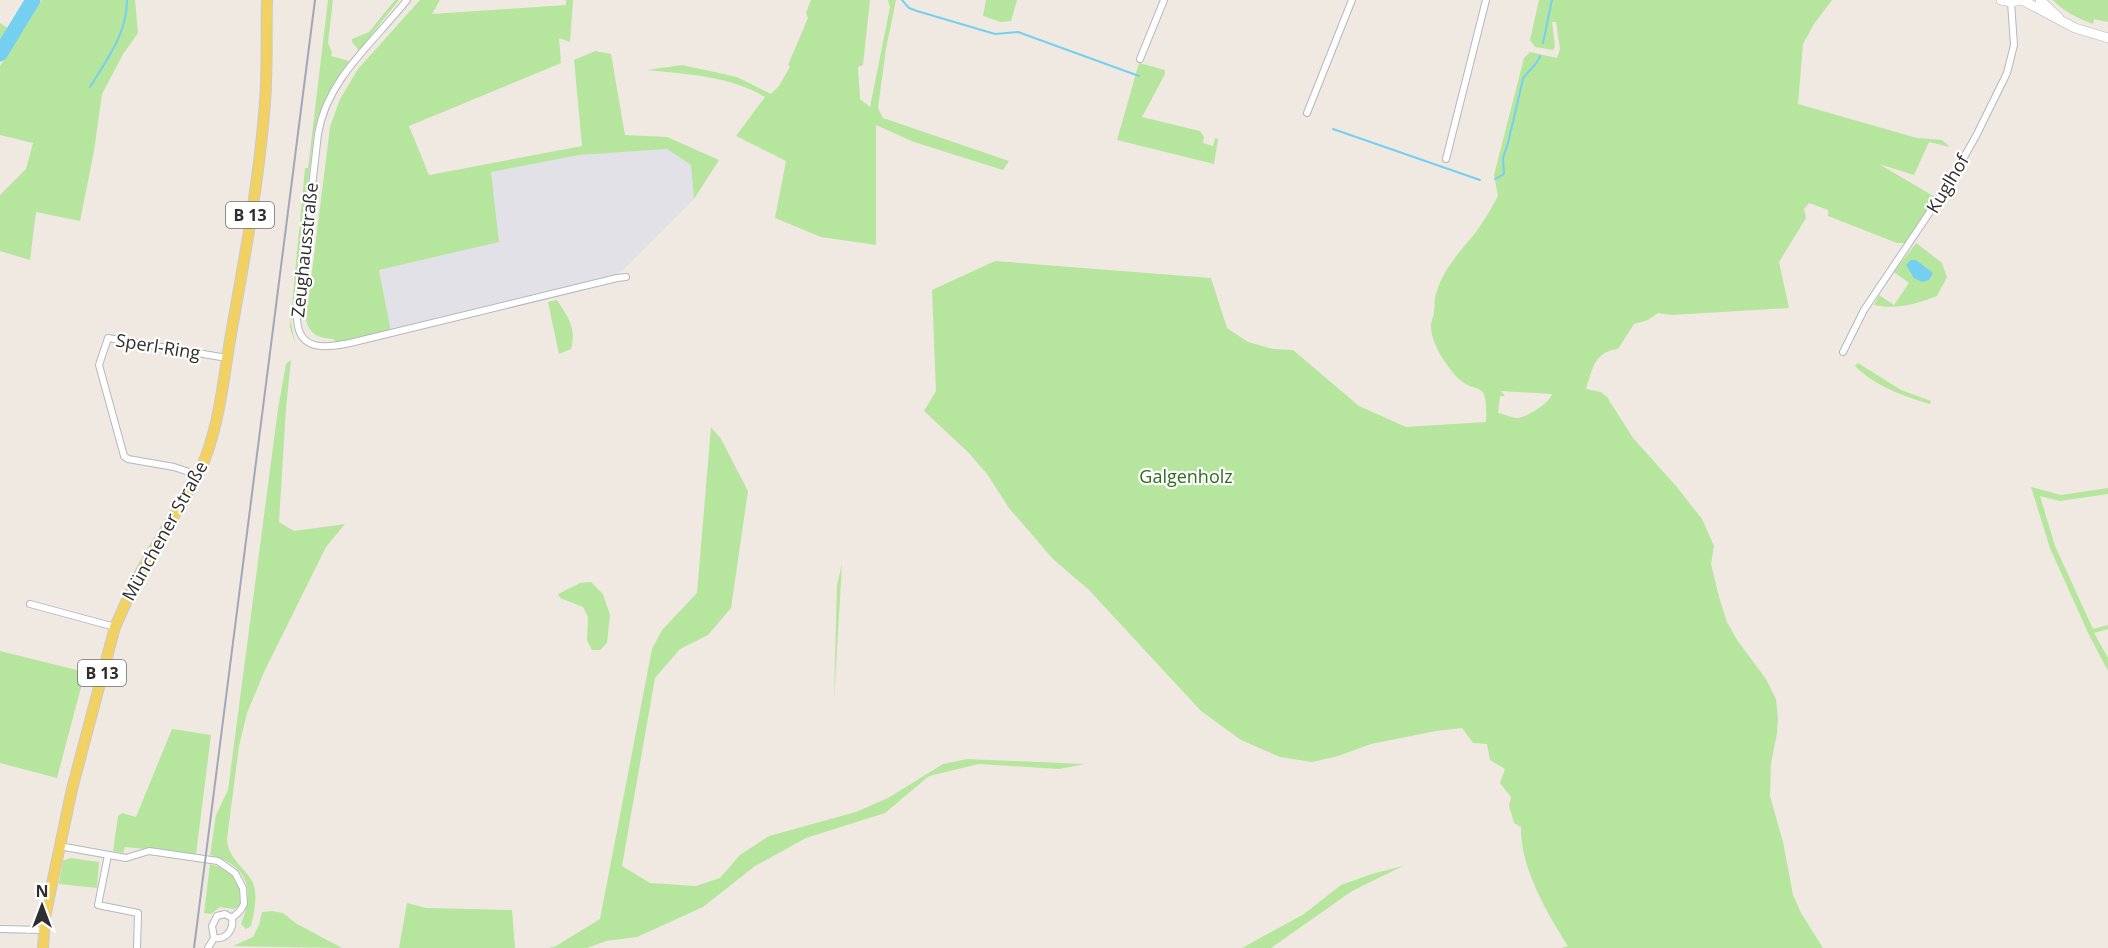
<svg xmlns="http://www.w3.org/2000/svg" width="2108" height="948" font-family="'Open Sans',sans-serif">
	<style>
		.industrial { fill: #e3e1e8 }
		.green { fill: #b6e59e; fill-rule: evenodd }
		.water { fill: #75cff0 }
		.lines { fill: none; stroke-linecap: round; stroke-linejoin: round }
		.stream { stroke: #75cff0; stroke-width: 2 }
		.river { stroke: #75cff0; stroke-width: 15 }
		.street-casing { stroke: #b4b7c1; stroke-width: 8 }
		.secondary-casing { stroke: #b4b7c1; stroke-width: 10 }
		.primary-casing { stroke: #c9c9c9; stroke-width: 12 }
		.street { stroke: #fff; stroke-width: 6 }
		.secondary { stroke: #fff; stroke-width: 9 }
		.primary { stroke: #f2d163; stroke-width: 10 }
		.rail { stroke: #a3a6b8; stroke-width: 2 }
		.labels { text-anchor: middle; stroke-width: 4.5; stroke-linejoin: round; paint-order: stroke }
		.shield { fill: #fff; stroke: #6d6d6d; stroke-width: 1.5 }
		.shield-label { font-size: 16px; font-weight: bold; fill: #2e2e2e }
		.street-label { font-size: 18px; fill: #2e2e2e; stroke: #fff }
		.park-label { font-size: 18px; fill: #2c6e1b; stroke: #fff }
	</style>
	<rect width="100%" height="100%" fill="#efe9e1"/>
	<path class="industrial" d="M667,149L691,165L694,199L624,269L617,273L582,284L391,332L379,270L499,242L490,172L579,155Z"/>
	<g class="green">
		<path d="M26,0H39L0,62V23L9,29Z"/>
		<path d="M42,0H135L138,33L123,54L102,94L94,151L80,221L36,212L30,260L0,251V195L26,169L33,143L0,135V66Z"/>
		<path d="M328,0H333L328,43L332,52L331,56L349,61C332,84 320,105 314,133L291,323L295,344L290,327L305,168H308Z"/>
		<path d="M395,0H399L359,50L352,42V39L369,32Z"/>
		<path d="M420,0H440L432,14L566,5V0H573L570,42L559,38L561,63L409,126L429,175L582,146L574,60L595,51L611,54L625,135L667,137L719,160L694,199L691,165L667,149L579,155L491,172L499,242L379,270L391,332L336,342L333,339C319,338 310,335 306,320L330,127L340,99L358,69Z"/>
		<path d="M811,0H870L863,65L858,67L860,99L870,107L890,7L888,0H896L886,49L878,108L883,118L1009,161L1003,170L914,142L876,125V245L821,237L775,218L786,161L736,136L765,97C730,76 687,74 647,70L682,65L737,77L771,94L779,86L790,67L788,65L808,18L806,13Z"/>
		<path d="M986,0H1017L1011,21L1001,22L983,16Z"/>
		<path d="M1539,0H1832L1814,24L1803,44L1798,104L1917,138L1942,140L1950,147L1929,142L1914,175L1879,164L1935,197L1905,243H1897L1828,216V210L1809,203L1804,209L1806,218L1779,262L1789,308L1671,315L1658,313L1648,320L1634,324L1618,349C1594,352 1593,368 1586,389L1601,392L1607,397L1633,438L1676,486L1702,519L1714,546L1711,564L1719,597L1727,622L1737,640L1766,679L1776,699L1778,718L1777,733L1771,763L1770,796L1783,842L1793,895L1801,913L1823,948H1561L1568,946C1547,913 1520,867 1521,827L1514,823L1509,806L1511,797L1500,783L1505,769L1490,760L1487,744L1473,743L1462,728L1436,731L1371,744L1338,756L1312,762L1280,757L1241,740L1201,711L1089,590L1053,559L1009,508L987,474L968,452L924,411L936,391L932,290L995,261L1211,278L1227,328L1248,342L1273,349L1293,350L1359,406L1406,427L1486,422C1488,374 1477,399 1455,375C1445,364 1430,341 1431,325C1431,321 1434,316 1434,312C1435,307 1434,303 1435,298C1441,271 1459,253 1476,232C1484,221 1491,209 1498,196L1494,175L1524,58L1530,52L1557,58L1560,49L1556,22H1552L1555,46L1553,50L1535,47L1530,40ZM1501,391L1552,394C1550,403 1526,418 1517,418C1511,418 1505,414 1498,413L1500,396H1505Z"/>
		<path d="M2053,0H2108V22L2094,19L2093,24C2078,18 2064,12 2053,0Z"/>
		<path d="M1139,63L1165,70V74L1142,117L1200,131L1204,137L1203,143L1213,146L1215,138L1218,139L1214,164L1117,140Z"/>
		<path d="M1916,243L1942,263L1947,277L1937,296C1916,304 1897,310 1874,305L1879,295L1894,305L1909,283L1894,272Z"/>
		<path d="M557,300C568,317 577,329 571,349L559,354L548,302Z"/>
		<path d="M291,360L286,408L279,522L294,531L345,524L326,547L265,670L247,713L239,746L227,839C228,859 245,867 253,883C258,896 254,913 251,926L246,929L241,924C255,891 249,865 210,855L216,815L228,790L278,409L286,364Z"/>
		<path d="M1858,363L1901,390L1931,401L1930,404C1903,396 1875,386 1855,366Z"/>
		<path d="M711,427L721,439L748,491L731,608L708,635L680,649L655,678L622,866L650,883L696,886L720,878L740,855L769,836L856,812L888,798L943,764L967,759L1085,764L1059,769L979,764L929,776L885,813L806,838L755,866L703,907L637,937L606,941L587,948H548L556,946L600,919L652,649L662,630L697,593Z"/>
		<path d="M2031,487L2061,495L2108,488V494L2060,501L2040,496L2055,546L2093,629L2108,625V629L2094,633L2108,658V671L2089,635L2050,548Z"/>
		<path d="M842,564L834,700L837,585Z"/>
		<path d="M591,582L603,594L610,615L607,643L600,650H592L587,640L588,617L583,607L560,598L558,594L580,583Z"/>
		<path d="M0,651L85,672L57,778L0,763Z"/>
		<path d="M172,729L211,735L196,854L125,847L123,853L113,851L118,816L122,813L136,817Z"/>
		<path d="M70,858L99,862L97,888L59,884L63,861Z"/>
		<path d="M210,864C229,868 248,885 240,906L234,909L220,907L211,914L204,913Z"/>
		<path d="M1403,866L1352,891L1271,948H1242L1304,914L1341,885L1372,874Z"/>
		<path d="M407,903L426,908L512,910L515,948H399Z"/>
		<path d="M272,911L283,913L297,924L342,948L233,946L253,937L259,925L262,912Z"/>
	</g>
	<path class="water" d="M1911,260H1916L1933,273L1929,280L1922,282L1914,278L1906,265Z"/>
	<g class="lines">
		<g class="stream">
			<path d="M902,0L909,8L917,11L995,34L1018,32L1139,76"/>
			<path d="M1543,43L1552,0"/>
			<path d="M90,87C107,59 127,34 127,0"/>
			<path d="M1333,129L1480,180"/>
			<path d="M1495,179L1504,174L1503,158L1508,143L1523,79C1528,70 1537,66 1540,56"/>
		</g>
		<path class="river" d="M0,54L33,0"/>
		<defs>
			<g id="street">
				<path d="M407,0C373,43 327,79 318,134L297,318C298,352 326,348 350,343L617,278L626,277"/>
				<path d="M1140,59L1164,0"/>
				<path d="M1307,113L1352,0"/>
				<path d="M1446,159L1486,0"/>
				<path d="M1843,352L1864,310L1950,182L1976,136L2007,73L2014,45L2011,2"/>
				<path d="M198,475L174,467L128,459L124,456L99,365L108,338L227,358"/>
				<path d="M30,604L115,627"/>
				<path d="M59,846L126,858L149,851L218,861L235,873L243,888L244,904L240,911L232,918"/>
				<path d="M108,855L98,905L138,913L137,948"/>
				<path d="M0,929L43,930"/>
				<path d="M214,938L212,926L217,916L225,914L232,918"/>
				<path d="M214,938C226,940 234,930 232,918"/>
				<path d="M208,948L214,938"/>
			</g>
			<g id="secondary">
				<path d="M2001,0L2011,2L2020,0"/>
				<path d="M2022,0L2075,28L2108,38"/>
				<path d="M2040,0L2059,18"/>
			</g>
			<path id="primary" d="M43,948L45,917L72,789L115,627L136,580L198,475C219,432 223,381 231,334C244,261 258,187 264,114C268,76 266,38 267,0"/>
		</defs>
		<use href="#street" class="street-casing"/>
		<use href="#secondary" class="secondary-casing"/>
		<use href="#primary" class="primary-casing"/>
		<use href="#street" class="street"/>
		<use href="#secondary" class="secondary"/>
		<use href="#primary" class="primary"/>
		<path class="rail" d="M194,948L315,0"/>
	</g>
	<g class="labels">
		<g class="shield">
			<rect x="226" y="202" width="48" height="26" rx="4.5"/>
			<rect x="78" y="660" width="48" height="26" rx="4.5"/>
		</g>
		<g class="shield-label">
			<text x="250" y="221">B 13</text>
			<text x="102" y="679">B 13</text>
		</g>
		<g class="street-label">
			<text transform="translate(1948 184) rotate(-59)" y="6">Kuglhof</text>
			<text transform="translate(305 250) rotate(-84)" y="6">Zeughausstraße</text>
			<text transform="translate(158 347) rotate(9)" y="6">Sperl-Ring</text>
			<text transform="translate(165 531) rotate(-61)" y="6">Münchener Straße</text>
		</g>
		<g class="park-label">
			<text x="1186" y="483">Galgenholz</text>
		</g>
	</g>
	<g transform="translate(42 906)" stroke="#ffffff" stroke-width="4.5" paint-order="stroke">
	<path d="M0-4.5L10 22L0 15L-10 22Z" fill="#2e2e2e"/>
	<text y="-9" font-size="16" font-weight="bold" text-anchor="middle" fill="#2e2e2e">N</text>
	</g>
</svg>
